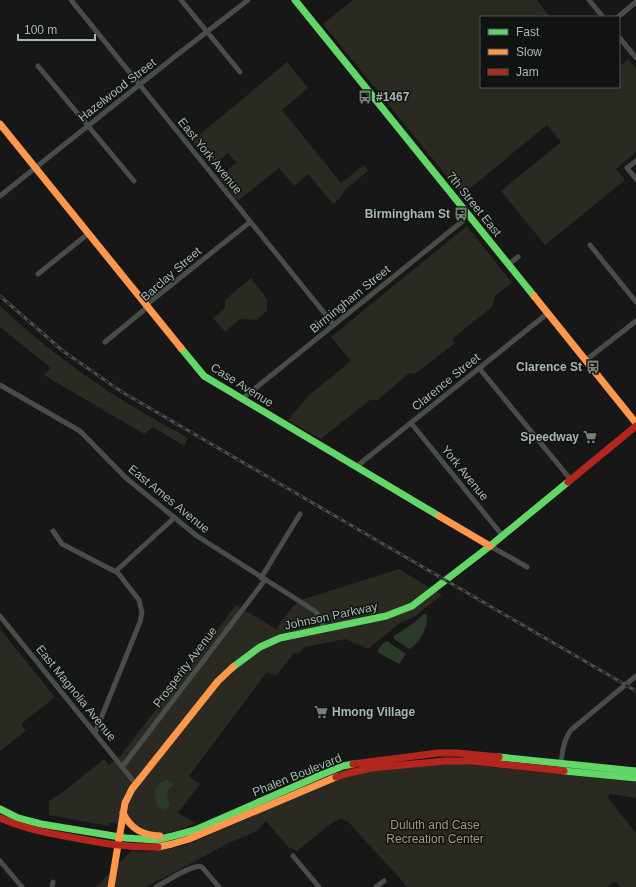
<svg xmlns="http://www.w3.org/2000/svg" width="636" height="887" viewBox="0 0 636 887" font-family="Helvetica,sans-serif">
  <rect width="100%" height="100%" fill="#171717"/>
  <!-- green -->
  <path fill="#2a2922" d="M353 0H537L550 17H481V87H619V67L628 59 636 69V152L616 169 625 180 545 245 501 191 561 142 547 125 462 195 323 24Z
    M287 62 308 88 282 110 341 183 364 165 368 171 346 189 339 199 333 204 308 174 294 186 279 168 238 201 219 177 236 163 228 153 212 167 192 141Z
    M467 226 512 283 495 296 492 307 452 339 455 343 415 374 409 373 378 400H370L321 439 288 420 309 395 351 361 331 337Z
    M251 278 267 299V311L256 320 240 319 225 332 213 318 225 308V300Z
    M0 306C34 338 72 367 111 393 136 409 162 423 188 438L184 446 153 427 144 434 44 375 51 368 0 327Z
    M399 569 442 595 414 617 400 623 368 649 345 639 305 647 299 653 293 654 276 676 267 672 189 776 200 784 178 813 196 823 169 833H158L109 822V826L49 815V801L64 791 104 759 109 765 122 754 236 605 276 629 292 607 304 599Z
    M0 629 55 697 21 724 26 731 0 751Z
    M445 764H462L636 782V798L610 794 608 798 636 833V887H621L617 883 614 882 607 887H407C389 864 367 845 348 821L346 822 341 818 329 825 297 851 289 848 266 821 257 831 231 842 146 887H96L131 851C150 853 167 849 186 845L343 777 366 772Z"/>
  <!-- water -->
  <path fill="#293a2b" d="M424 614 427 615C428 627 420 644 409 649L394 639V636L415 622Z
    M387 641 406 654 399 664 379 653 378 650 382 644Z
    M167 779 173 783V785L167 792 168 800 170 804C170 808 167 810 163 810L157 806C153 790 153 788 167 779Z"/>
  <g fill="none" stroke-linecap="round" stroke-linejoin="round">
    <!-- street -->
    <path stroke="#484d4a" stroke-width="5" d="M71 0 334 325
      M181 0 240 72
      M589 0 603 17
      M618 17 636 2
      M619 37 636 58
      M38 66 134 181
      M636 161 627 168 636 179
      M0 196 173 58 248 0
      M590 245 636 302
      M509 264 518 257
      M38 274 89 233
      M105 342 144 310 151 301 250 222
      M586 360 636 321
      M479 368 571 480
      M0 385 80 431 126 478 197 536 315 611 319 616 324 628
      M242 399 464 220 468 214
      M411 423 502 535
      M357 466 548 313
      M53 531 62 544 118 573 139 600 142 613 140 622 95 733
      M490 546 527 567
      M116 571 174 518
      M261 578 300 514
      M0 616 135 783
      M561 766C562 753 563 741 571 730L636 676
      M122 767 265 580
      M293 856 319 887
      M0 861 22 887
      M52 887 53 882
      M156 887C166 882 193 863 202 867L219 887
      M376 887 384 881"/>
    <!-- fast -->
    <path stroke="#63d668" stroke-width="7" d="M295 0 534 296
      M181 348 204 376 439 516
      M233 667 260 647 280 638 386 616 412 606 490 546 568 482
      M499 757 636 771
      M564 771 636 778
      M0 809 18 818 41 824 126 838 156 840 173 836 195 830 323 774 343 766 353 764"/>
    <!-- slow -->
    <path stroke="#ff974d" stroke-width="7" d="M0 124 181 348
      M534 296 636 423
      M439 516 490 546
      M123 813C131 829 142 835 160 836
      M158 847 172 844 189 839 336 777
      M111 887 125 803 132 789 218 681 233 667"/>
    <!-- jam -->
    <path stroke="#b3261e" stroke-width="7" d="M568 482 636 426
      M353 764 438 753H457L499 757
      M336 777 349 773 372 768 445 761H471L564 771
      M0 818C24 829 49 833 75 838 102 843 129 848 158 847"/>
    <!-- rail casing -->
    <g stroke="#4a4e4c" stroke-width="3">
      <path id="rail" d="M0 296 63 351 122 392 636 691"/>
    </g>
    <!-- rail -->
    <use href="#rail" stroke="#111312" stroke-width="1.5" stroke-dasharray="4.5" stroke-linecap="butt"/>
  </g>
  <!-- icons -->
  <defs>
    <g id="bus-bare" transform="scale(1.08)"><path d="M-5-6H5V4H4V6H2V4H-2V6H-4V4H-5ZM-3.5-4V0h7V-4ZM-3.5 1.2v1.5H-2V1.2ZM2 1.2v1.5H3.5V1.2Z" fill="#758078" stroke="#111312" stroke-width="2.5" paint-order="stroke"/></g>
    <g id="supermarket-bare" transform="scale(1.08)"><path d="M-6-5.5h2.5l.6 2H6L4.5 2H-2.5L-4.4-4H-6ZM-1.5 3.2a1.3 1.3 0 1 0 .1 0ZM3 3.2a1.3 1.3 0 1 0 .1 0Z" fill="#758078" stroke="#111312" stroke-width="2.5" paint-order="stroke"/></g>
  </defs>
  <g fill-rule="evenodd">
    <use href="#bus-bare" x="365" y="97"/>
    <use href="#bus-bare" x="461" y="214"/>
    <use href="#bus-bare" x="593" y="367"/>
    <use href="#supermarket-bare" x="590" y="437"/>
    <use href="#supermarket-bare" x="321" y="712"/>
  </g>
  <g text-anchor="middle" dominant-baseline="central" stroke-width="3" stroke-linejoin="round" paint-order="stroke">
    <!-- street labels -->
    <g font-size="12" fill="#a7b9ad" stroke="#111312">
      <text transform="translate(117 90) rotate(-38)">Hazelwood Street</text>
      <text transform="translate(210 156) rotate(51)">East York Avenue</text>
      <text transform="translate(474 204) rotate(51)">7th Street East</text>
      <text transform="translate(171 274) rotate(-41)">Barclay Street</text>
      <text transform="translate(350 299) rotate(-39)">Birmingham Street</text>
      <text transform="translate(446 382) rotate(-39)">Clarence Street</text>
      <text transform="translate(242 385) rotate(32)">Case Avenue</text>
      <text transform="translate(465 473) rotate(51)">York Avenue</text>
      <text transform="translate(169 499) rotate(39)">East Ames Avenue</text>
      <text transform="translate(331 616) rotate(-12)">Johnson Parkway</text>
      <text transform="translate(185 667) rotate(-53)">Prosperity Avenue</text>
      <text transform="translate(76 693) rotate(51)">East Magnolia Avenue</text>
      <text transform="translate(297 775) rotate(-22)">Phalen Boulevard</text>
    </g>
    <!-- poi labels -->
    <g font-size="12" font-weight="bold" fill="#a7b9ad" stroke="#111312" text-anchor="end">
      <text x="376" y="97" text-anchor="start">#1467</text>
      <text x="450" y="214">Birmingham St</text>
      <text x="582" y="367">Clarence St</text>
      <text x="579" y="437">Speedway</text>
      <text x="332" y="712" text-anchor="start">Hmong Village</text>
    </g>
    <!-- park labels -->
    <g font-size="12" fill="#a5997d" stroke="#111312">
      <text x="435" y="825">Duluth and Case<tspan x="435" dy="14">Recreation Center</tspan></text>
    </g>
  </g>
  <!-- legend -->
  <rect x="480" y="16" width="140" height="72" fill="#111312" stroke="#4d5550"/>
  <rect x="488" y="29" width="20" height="6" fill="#63d668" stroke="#4d5550"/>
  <text x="516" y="36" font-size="12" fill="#a7b9ad">Fast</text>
  <rect x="488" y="49" width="20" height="6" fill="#ff974d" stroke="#4d5550"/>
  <text x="516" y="56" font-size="12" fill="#a7b9ad">Slow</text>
  <rect x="488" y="69" width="20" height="6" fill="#b3261e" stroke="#4d5550"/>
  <text x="516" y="76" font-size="12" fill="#a7b9ad">Jam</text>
  <!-- scale -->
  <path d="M18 34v6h77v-6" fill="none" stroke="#a7b9ad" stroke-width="2"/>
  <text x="24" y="34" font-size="12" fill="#a7b9ad" stroke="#111312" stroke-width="3" paint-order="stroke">100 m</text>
</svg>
